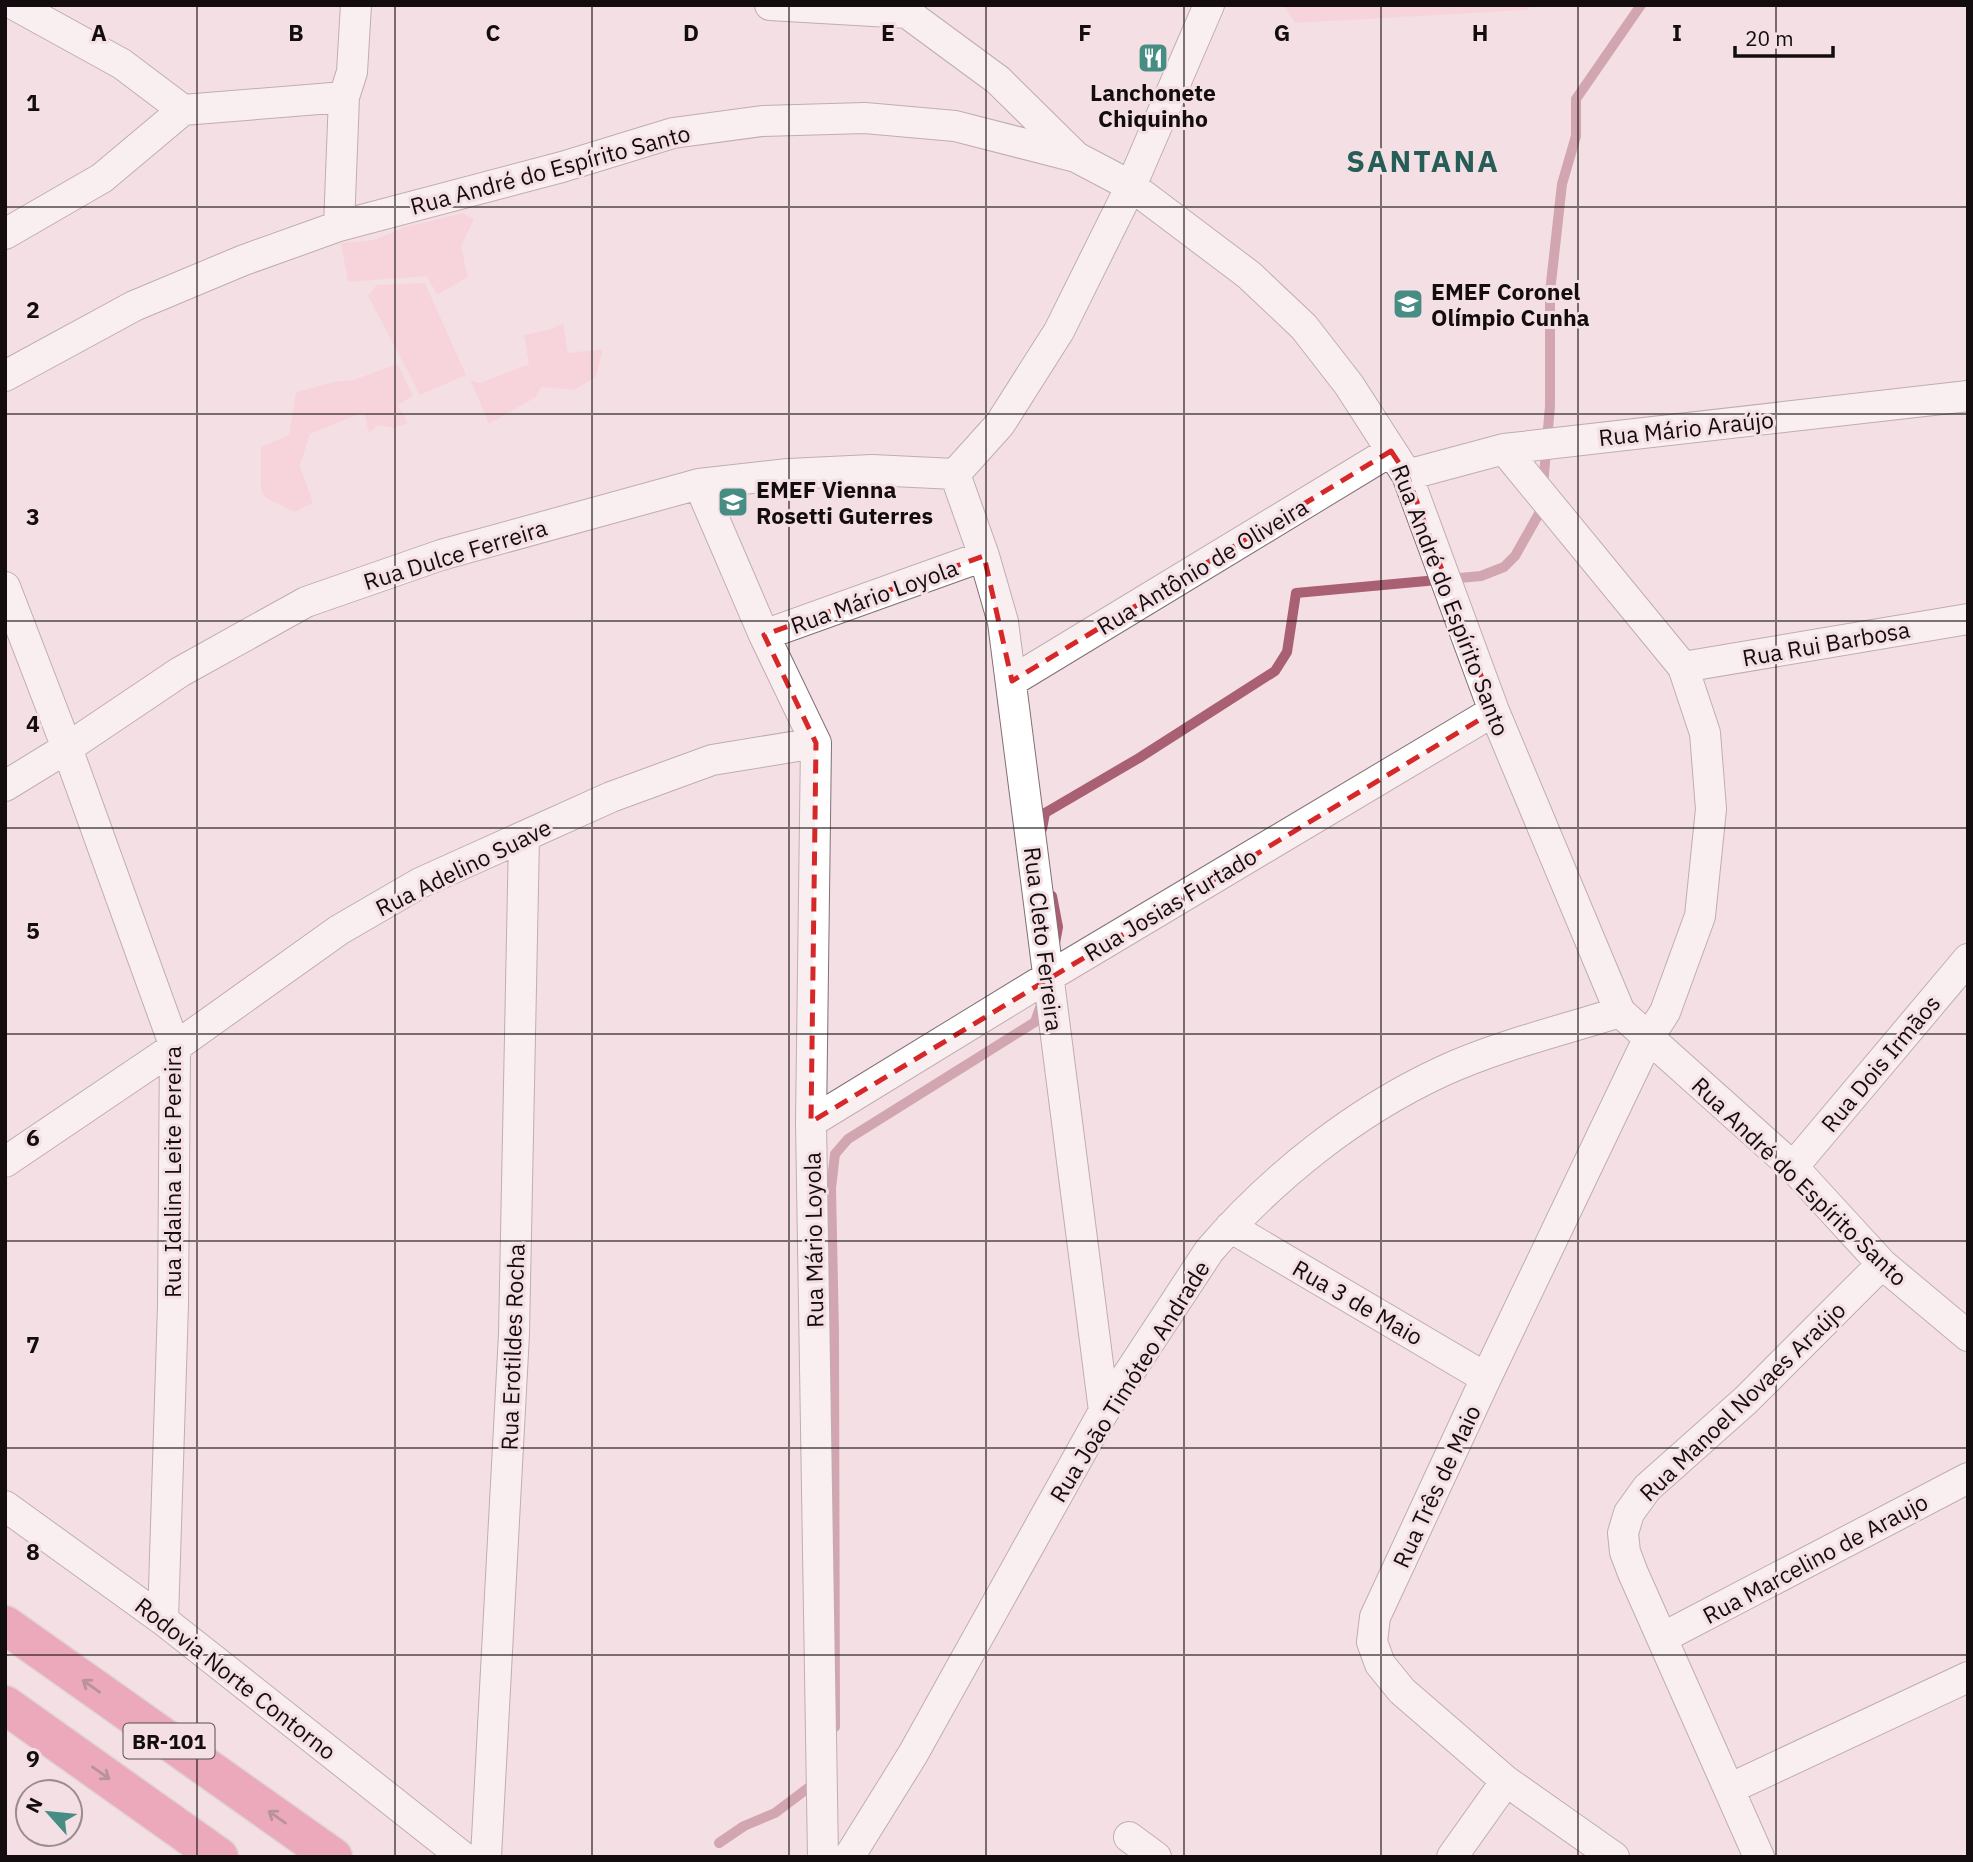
<svg xmlns="http://www.w3.org/2000/svg" width="1973" height="1862" viewBox="0 0 1973 1862" font-family="'IBM Plex Sans',sans-serif">
  <rect width="100%" height="100%" fill="#f4e0e4"/>
  <!-- green -->
  <path fill="#fbc6d1" d="M1284 5H1532L1528 10 1295 23Z
    M463 213 474 220 461 246 468 277 437 295 427 276 348 282 341 243 374 240 405 227Z
    M425 283 466 375 420 395 368 296 377 285Z
    M563 323 568 353 603 349 596 377 574 390 541 387 536 397 489 424 470 380 480 383 529 364 524 335 551 329Z
    M398 364 413 396 398 405 408 423 394 428 378 425 369 433 364 412 310 434 300 466 313 503 294 512 266 498 261 490V447L289 435 296 392 338 381H350Z"/>
  <g fill="none" stroke-linecap="round" stroke-linejoin="round">
    <!-- stream -->
    <path stroke="#a96073" stroke-width="10" d="M1543 486 1550 406V292L1562 184 1576 136V99L1641 5
      M1042 829 1045 813 1139 758 1275 671 1287 652 1296 593 1481 576 1504 567 1515 556 1541 510V505
      M1052 896 1058 927 1055 943
      M835 1727 834 1333 831 1188 835 1154 848 1139 1035 1022 1041 1005
      M719 1843 744 1826 775 1813 816 1782"/>
    <!-- minor casing -->
    <g stroke="#816f73" stroke-width="32">
      <path id="minor" d="M15 5 122 64 183 110 344 97
        M770 5 907 13 998 80 1076 157
        M339 226 344 97 352 72 356 5
        M5 234 102 178 183 110
        M5 376 134 306 244 260 339 226 562 167 673 133 762 121 865 118 955 126 1076 157 1131 186 1249 275 1304 327 1349 385 1407 475 1494 711 1620 1012 1793 1167 1882 1264 1968 1336
        M1504 449 1683 667 1705 733 1711 809 1700 916 1665 1012 1649 1037 1486 1378 1375 1617 1372 1642 1380 1664 1402 1691 1506 1781 1614 1857
        M955 474 984 556 1003 622 1104 1411
        M955 474 1000 424 1059 331 1131 186 1209 5
        M1407 475 1504 449 1968 396
        M699 484 764 635 816 743 811 1122 823 1857
        M5 587 67 748 175 1047 173 1305 163 1620
        M764 635 984 556
        M1683 667 1968 619
        M1012 681 1391 451
        M5 786 67 748 180 672 306 602 441 555 699 484 788 474 872 470 955 474
        M811 1122 1048 977 1494 711
        M5 1162 175 1047 339 930 420 883 611 797 712 760 816 743
        M1793 1167 1968 959
        M1230 1227 1486 1378
        M5 1506 163 1620 463 1857
        M1662 1638 1968 1478
        M1729 1789 1968 1677
        M1129 1837 1156 1857
        M486 1857 514 1334 524 837
        M849 1857 913 1754 1104 1411 1209 1251C1273 1177 1354 1112 1443 1071 1497 1046 1563 1030 1620 1012
        M1452 1857 1506 1781
        M1759 1857 1633 1573 1625 1552 1623 1533 1629 1513 1647 1488 1746 1400 1882 1264"/>
    </g>
    <!-- motorway casing -->
    <g stroke="#c7c5c5" stroke-width="41">
      <path id="motorway" d="M5 1625 333 1857
        M5 1705 219 1857"/>
    </g>
    <!-- minor -->
    <use href="#minor" stroke="#fff" stroke-width="30"/>
    <!-- motorway -->
    <use href="#motorway" stroke="#e3668a" stroke-width="38"/>
  </g>
  <!-- one-way arrows -->
  <defs><path id="oneway-shaft" d="M-6 0H5M1.5-3L5.5 0L1.5 3" fill="none" stroke-width="1.6" stroke-linecap="round" stroke-linejoin="round" transform="scale(1.75)"/></defs>
  <g stroke="#713546">
    <use href="#oneway-shaft" transform="translate(91 1686) rotate(-145)"/>
    <use href="#oneway-shaft" transform="translate(101 1773) rotate(35)"/>
    <use href="#oneway-shaft" transform="translate(277 1817) rotate(-145)"/>
  </g>
  <!-- marked area -->
  <path d="M0 0H1973V1862H0ZM1391 451 1407 475 1494 711 811 1122 816 743 764 635 984 556 1012 681Z" fill="#f4e0e4" fill-opacity=".55" fill-rule="evenodd"/>
  <path fill="none" stroke="#d62828" stroke-width="5" stroke-dasharray="14 9" stroke-linejoin="round" d="M1391 451 1407 475 1494 711 811 1122 816 743 764 635 984 556 1012 681Z"/>
  <!-- grid -->
  <path fill="none" stroke="#140d0f" stroke-width="2" stroke-opacity="0.55" d="M197 5V1857M395 5V1857M592 5V1857M789 5V1857M986 5V1857M1184 5V1857M1381 5V1857M1578 5V1857M1776 5V1857M5 207H1968M5 414H1968M5 621H1968M5 828H1968M5 1034H1968M5 1241H1968M5 1448H1968M5 1655H1968"/>
  <!-- icons -->
  <defs>
    <g id="restaurant-square" transform="scale(1.575)"><rect x="-9" y="-9" width="18" height="18" rx="4" fill="#488d84" stroke="#f4e0e4"/><path d="M-5-6h1v4h1v-4h1v4h1v-4h1v5L-1.5 .5V6h-2V.5L-5-1ZM5-6V6H3V1.5H1.5Q1.5-4 5-6Z" fill="#fff"/></g>
    <g id="school-square" transform="scale(1.575)"><rect x="-9" y="-9" width="18" height="18" rx="4" fill="#488d84" stroke="#f4e0e4"/><path d="M0-5L7-2L0 1L-7-2ZM-4 1L0 2.5L4 1V4Q0 6-4 4Z" fill="#fff"/></g>
  </defs>
  <g fill-rule="evenodd">
    <use href="#restaurant-square" x="1153" y="58"/>
    <use href="#school-square" x="1408" y="304"/>
    <use href="#school-square" x="733" y="502"/>
  </g>
  <g text-anchor="middle" dominant-baseline="central" stroke-width="6" stroke-linejoin="round" paint-order="stroke">
    <!-- shield labels -->
    <rect fill="#f4e0e4" stroke="#574c4f" stroke-width="2" x="123.5" y="1723.5" width="91" height="35" rx="5"/>
    <g font-size="21" font-weight="bold" fill="#140d0f">
      <text x="169" y="1741">BR-101</text>
    </g>
    <!-- poi labels -->
    <g font-size="23" font-weight="bold" fill="#140d0f" stroke="#f4e0e4" text-anchor="start">
      <text x="1153" y="92" text-anchor="middle">Lanchonete<tspan x="1153" dy="26">Chiquinho</tspan></text>
      <text x="1431" y="291">EMEF Coronel<tspan x="1431" dy="26">Olímpio Cunha</tspan></text>
      <text x="756" y="489">EMEF Vienna<tspan x="756" dy="26">Rosetti Guterres</tspan></text>
    </g>
    <!-- street labels -->
    <g font-size="23" fill="#140d0f" stroke="#f4e0e4">
      <text transform="translate(550 169) rotate(-15)">Rua André do Espírito Santo</text>
      <text transform="translate(1686 428) rotate(-6)">Rua Mário Araújo</text>
      <text transform="translate(455 554) rotate(-17)">Rua Dulce Ferreira</text>
      <text transform="translate(1202 566) rotate(-31)">Rua Antônio de Oliveira</text>
      <text transform="translate(874 596) rotate(-20)">Rua Mário Loyola</text>
      <text transform="translate(1451 600) rotate(69)">Rua André do Espírito Santo</text>
      <text transform="translate(1826 643) rotate(-10)">Rua Rui Barbosa</text>
      <text transform="translate(463 867) rotate(-26)">Rua Adelino Suave</text>
      <text transform="translate(1170 904) rotate(-31)">Rua Josias Furtado</text>
      <text transform="translate(1044 939) rotate(83)">Rua Cleto Ferreira</text>
      <text transform="translate(1880 1063) rotate(-50)">Rua Dois Irmãos</text>
      <text transform="translate(172 1172) rotate(-90)">Rua Idalina Leite Pereira</text>
      <text transform="translate(1800 1181) rotate(44)">Rua André do Espírito Santo</text>
      <text transform="translate(813 1240) rotate(-91)">Rua Mário Loyola</text>
      <text transform="translate(1358 1302) rotate(30)">Rua 3 de Maio</text>
      <text transform="translate(512 1347) rotate(-88)">Rua Erotildes Rocha</text>
      <text transform="translate(1129 1381) rotate(-58)">Rua João Timóteo Andrade</text>
      <text transform="translate(1742 1401) rotate(-44)">Rua Manoel Novaes Araújo</text>
      <text transform="translate(1436 1486) rotate(-65)">Rua Três de Maio</text>
      <text transform="translate(1815 1558) rotate(-28)">Rua Marcelino de Araujo</text>
      <text transform="translate(236 1678) rotate(38)">Rodovia Norte Contorno</text>
    </g>
    <!-- district labels -->
    <g font-size="30" font-weight="bold" letter-spacing="2" fill="#265e57" stroke="#f4e0e4">
      <text x="1423" y="160">SANTANA</text>
    </g>
  </g>
  <g font-size="23" text-anchor="middle" font-weight="bold" fill="#140d0f" stroke="#f4e0e4" stroke-width="6" stroke-linejoin="round" paint-order="stroke">
    <text x="99" y="41">A</text>
    <text x="296" y="41">B</text>
    <text x="493" y="41">C</text>
    <text x="691" y="41">D</text>
    <text x="888" y="41">E</text>
    <text x="1085" y="41">F</text>
    <text x="1282" y="41">G</text>
    <text x="1480" y="41">H</text>
    <text x="1677" y="41">I</text>
    <text x="33" y="111">1</text>
    <text x="33" y="318">2</text>
    <text x="33" y="525">3</text>
    <text x="33" y="732">4</text>
    <text x="33" y="939">5</text>
    <text x="33" y="1146">6</text>
    <text x="33" y="1353">7</text>
    <text x="33" y="1560">8</text>
    <text x="33" y="1767">9</text>
  </g>
  <!-- border -->
  <rect width="1973" height="1862" fill="none" stroke="#140d0f" stroke-width="14"/>
  <!-- north arrow -->
  <g transform="translate(49 1813) rotate(297)"><circle r="33" fill="#f4e0e4" stroke="#9a8c8f" stroke-width="2"/>
  <path d="M0-5L12 26L0 18L-12 26Z" fill="#488d84"/>
  <text y="-10" font-size="19" font-weight="bold" text-anchor="middle" fill="#140d0f">N</text>
  </g>
  <!-- scale -->
  <path d="M1735 46v10h98v-10" fill="none" stroke="#140d0f" stroke-width="3.5"/>
  <text x="1745" y="46" font-size="21" fill="#140d0f" stroke="#f4e0e4" stroke-width="5" paint-order="stroke">20 m</text>
</svg>
